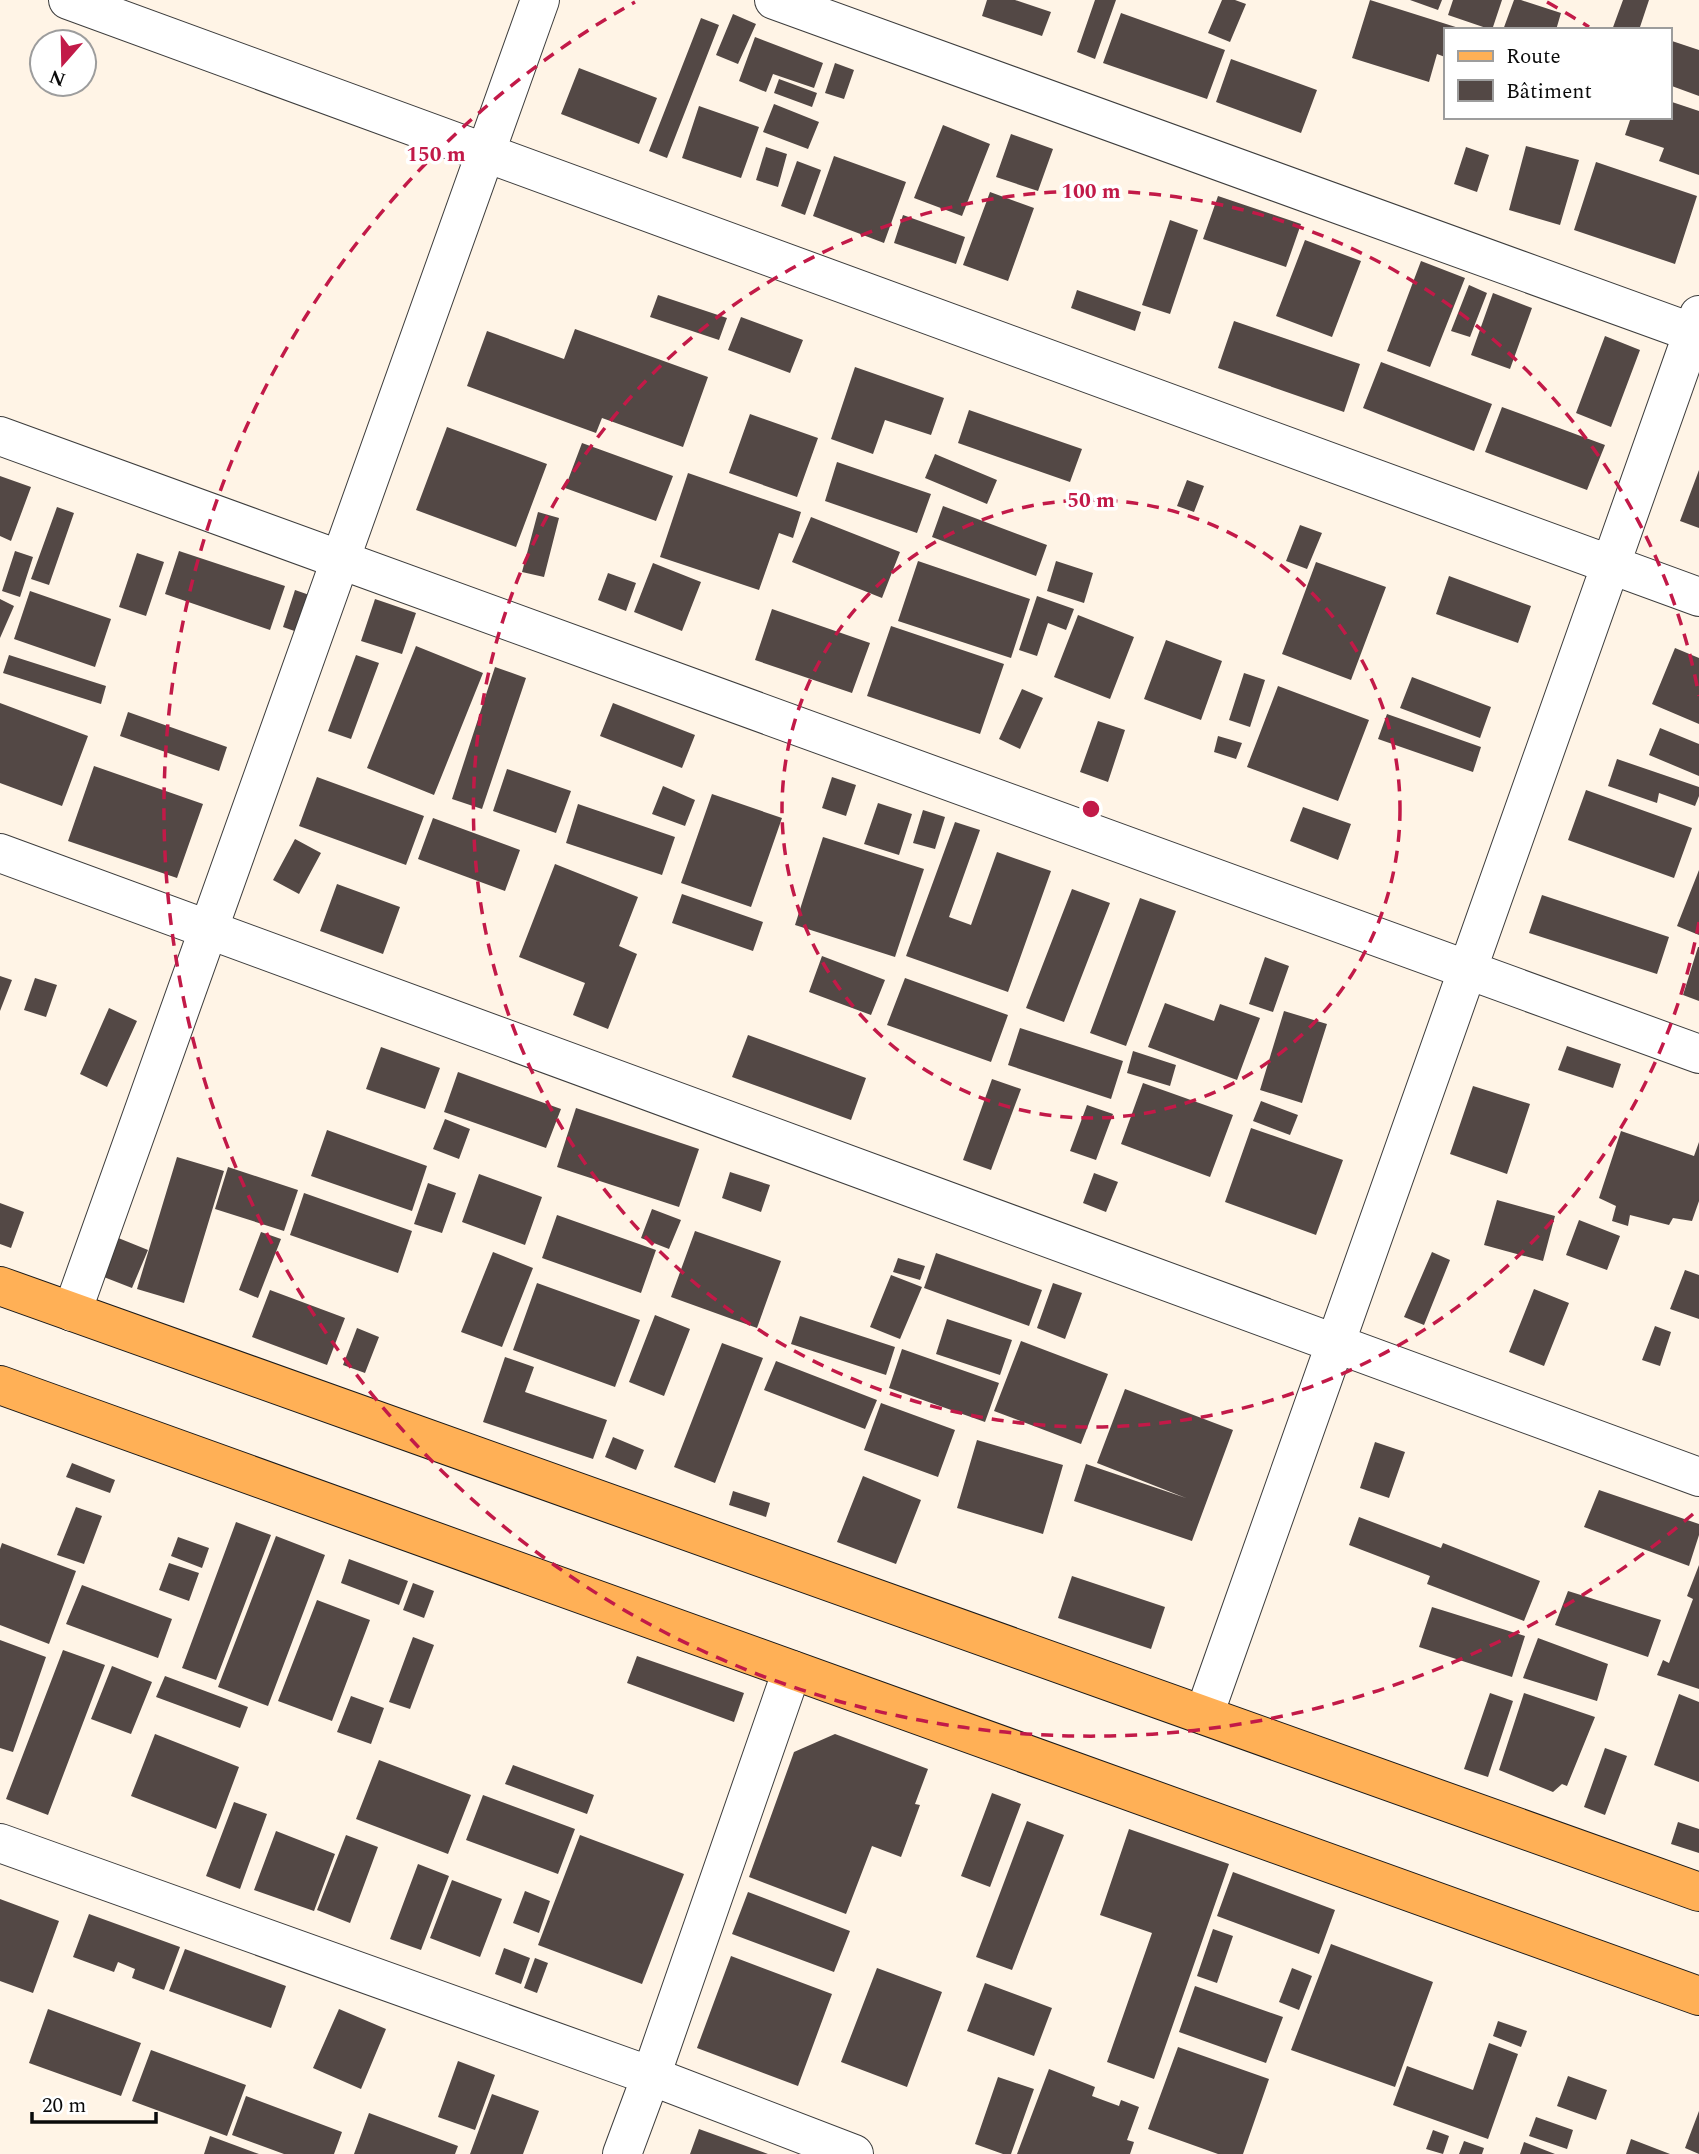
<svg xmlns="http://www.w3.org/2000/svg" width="1699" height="2154" viewBox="0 0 1699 2154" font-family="Spectral,serif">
  <rect width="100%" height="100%" fill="#fff4e6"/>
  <!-- building -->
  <path fill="#534845" d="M987 0H1015L1051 12 1042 36 982 16Z
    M1095 0H1116L1095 59 1077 52Z
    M1222 0H1235L1246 4 1230 42 1208 33Z
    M1370 0 1462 29 1445 30V57L1437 54 1429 82 1352 58Z
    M1410 0H1442L1438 10Z
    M1453 0H1502L1492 30 1448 15Z
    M1514 0H1521L1561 13 1556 30H1503Z
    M1623 0H1649L1639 30H1612Z
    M1121 13 1225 50 1207 99 1103 63Z
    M733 14 756 24 738 64 716 55Z
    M701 18 719 25 667 158 649 151Z
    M755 37 823 63 814 88 773 74 766 92 739 81Z
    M1669 40 1699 50V96L1669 85Z
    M1231 59 1317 90 1301 133 1216 102Z
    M835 63 854 70 844 99 825 93Z
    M579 68 657 98 639 144 561 114Z
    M779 79 817 93 812 107 774 93Z
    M1669 101 1699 111V175L1659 161 1664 148 1625 135 1631 117H1669Z
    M774 104 819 122 808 149 763 132Z
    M699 106 759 127 741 178 682 158Z
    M943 125 990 144 962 216 914 198Z
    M1011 134 1053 149 1038 191 996 177Z
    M1526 146 1579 160 1560 225 1509 210Z
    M766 147 787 154 778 187 756 180Z
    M1466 147 1489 155 1477 192 1454 184Z
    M834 156 906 182 884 243 813 216Z
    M797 161 821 170 805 215 781 206Z
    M1596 162 1697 196 1675 264 1574 230Z
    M990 192 1034 208 1008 281 963 265Z
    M1218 196 1301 224 1286 267 1203 239Z
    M903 215 965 237 956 264 894 243Z
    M1170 220 1198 230 1170 314 1142 305Z
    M1305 240 1361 261 1332 337 1276 316Z
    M1421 261 1465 278 1430 367 1387 351Z
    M1469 285 1487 293 1470 337 1451 331Z
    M1077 290 1141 312 1135 331 1071 308Z
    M1493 293 1532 308 1510 369 1471 355Z
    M658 295 727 318 719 340 650 317Z
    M741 317 803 340 790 373 728 350Z
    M1234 321 1360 364 1344 412 1218 368Z
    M575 329 708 377 683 447 602 418 596 433 467 386 487 331 564 359Z
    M1605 336 1640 350 1611 427 1576 413Z
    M1381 362 1492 404 1474 451 1363 408Z
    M855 367 944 398 931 435 885 420 873 454 831 439Z
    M1502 407 1605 445 1587 490 1485 452Z
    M969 410 1082 449 1070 482 958 443Z
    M750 414 818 438 797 497 729 473Z
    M447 427 547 464 516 547 416 510Z
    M582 443 673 476 656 521 565 488Z
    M935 454 997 480 987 504 925 478Z
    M837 462 931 494 917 533 825 501Z
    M1699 470V528L1680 521Z
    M688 473 801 512 793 538 779 533 759 590 660 557Z
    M0 476 31 487 11 541 0 536Z
    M1187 480 1204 486 1194 512 1177 506Z
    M943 506 1047 545 1036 576 932 537Z
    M57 507 74 513 49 585 31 579Z
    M538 512 559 518 544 577 522 572Z
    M811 517 900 552 882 598 792 562Z
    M1300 525 1322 533 1307 569 1286 561Z
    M15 551 33 557 20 597 2 591Z
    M179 551 285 586 270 630 165 594Z
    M137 553 164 562 146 616 119 607Z
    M918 561 1030 599 1011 658 898 621Z
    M1056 561 1093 573 1084 603 1047 591Z
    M1316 562 1386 587 1351 680 1282 654Z
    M653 563 701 582 682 631 634 612Z
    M608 573 636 583 626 611 598 600Z
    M1449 576 1531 606 1518 643 1436 614Z
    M295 590 318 598 306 635 283 627Z
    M30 591 111 619 95 667 14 639Z
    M1037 596 1074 609 1066 630 1048 623 1037 656 1019 650Z
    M0 599 14 606 0 638Z
    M375 599 416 613 402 654 361 641Z
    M772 609 870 643 852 693 755 660Z
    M1078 615 1134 637 1110 699 1054 677Z
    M891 626 1004 664 980 734 867 696Z
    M1166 640 1222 661 1201 720 1144 699Z
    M416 646 483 673 434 795 367 768Z
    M1675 648 1699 658V724L1652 704Z
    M9 655 106 686 101 704 3 673Z
    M356 655 379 663 351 739 328 731Z
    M495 667 526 678 482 809 452 799Z
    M1244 673 1265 680 1250 727 1229 720Z
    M1412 677 1491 707 1480 738 1400 708Z
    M1278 686 1369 720 1338 801 1247 767Z
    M1022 689 1043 698 1020 749 999 739Z
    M0 703 88 736 62 806 0 783Z
    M613 703 695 735 682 768 600 736Z
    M128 712 227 747 219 771 120 736Z
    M1387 714 1481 747 1473 772 1378 739Z
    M1098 721 1125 730 1108 782 1080 772Z
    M1660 728 1699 744V776L1649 755Z
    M1218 736 1242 743 1236 759 1214 752Z
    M1617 759 1699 787V796L1695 806 1659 793 1657 803 1608 786Z
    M94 766 203 804 177 878 68 841Z
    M507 769 571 791 556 833 493 811Z
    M317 777 424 816 406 865 299 826Z
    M832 777 856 785 846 816 822 808Z
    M663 786 695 800 685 826 652 814Z
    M1586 790 1692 828 1674 878 1568 840Z
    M712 794 782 818 751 907 681 883Z
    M878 803 912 814 899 855 864 844Z
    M578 804 675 837 662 875 566 843Z
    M1303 807 1351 824 1338 860 1290 841Z
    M923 810 945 817 935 849 913 843Z
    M433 818 520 850 505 891 418 859Z
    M955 822 980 830 949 917 971 925 997 852 1051 871 1008 992 906 956Z
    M823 837 924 869 895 957 795 925Z
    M295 839 321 853 299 894 273 880Z
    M555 864 638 897 619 946 637 954 608 1029 573 1015 585 983 519 957Z
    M1699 870V935L1677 926Z
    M337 884 400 907 383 954 320 931Z
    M1072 889 1110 903 1064 1022 1026 1008Z
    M682 894 763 922 753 951 672 923Z
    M1542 895 1669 937 1657 974 1529 933Z
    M1140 898 1176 911 1126 1046 1090 1033Z
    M1698 947H1699V1001L1683 995Z
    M822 956 885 980 871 1015 809 992Z
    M1265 957 1289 966 1273 1012 1249 1004Z
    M0 976 12 980 0 1011Z
    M35 978 57 985 46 1017 24 1010Z
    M905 978 1008 1015 991 1062 887 1025Z
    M1165 1003 1214 1021 1220 1004 1260 1018 1237 1080 1148 1047Z
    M109 1008 137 1021 107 1087 80 1074Z
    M1284 1011 1327 1024 1302 1103 1260 1090Z
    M1020 1028 1123 1061 1111 1099 1008 1065Z
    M748 1035 866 1078 851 1120 732 1077Z
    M1567 1046 1621 1064 1613 1088 1558 1070Z
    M381 1047 440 1068 425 1109 366 1089Z
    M1133 1051 1176 1065 1170 1086 1127 1073Z
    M458 1072 561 1109 546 1148 444 1112Z
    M992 1079 1021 1089 991 1170 963 1160Z
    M1143 1083 1233 1115 1210 1177 1121 1144Z
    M1473 1086 1530 1104 1507 1174 1450 1154Z
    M1261 1101 1298 1115 1290 1135 1253 1121Z
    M1087 1105 1113 1114 1096 1160 1070 1151Z
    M576 1108 699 1149 679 1207 557 1167Z
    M445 1119 470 1129 459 1159 433 1149Z
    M1251 1128 1343 1160 1316 1235 1225 1202Z
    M327 1130 427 1166 412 1211 311 1176Z
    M1621 1131 1694 1156 1699 1142V1201L1692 1221 1673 1218 1669 1225 1630 1215 1628 1226 1612 1221 1616 1206 1599 1198Z
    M177 1157 224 1171 184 1303 137 1289Z
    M228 1167 298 1190 284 1231 215 1209Z
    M730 1172 770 1185 761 1212 722 1198Z
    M1094 1173 1118 1182 1106 1212 1083 1203Z
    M479 1174 542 1197 525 1245 462 1222Z
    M428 1183 456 1193 442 1233 414 1224Z
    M304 1193 412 1231 398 1273 290 1235Z
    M1497 1200 1555 1216 1543 1261 1484 1245Z
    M0 1203 24 1212 11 1248 0 1244Z
    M652 1209 681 1220 669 1249 641 1238Z
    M557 1215 656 1250 641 1293 542 1258Z
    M1579 1220 1620 1236 1607 1270 1566 1255Z
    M695 1231 781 1261 757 1328 671 1297Z
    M261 1232 281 1239 258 1298 239 1290Z
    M106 1233 148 1250 132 1288 91 1272Z
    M493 1252 533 1268 502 1347 461 1332Z
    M1432 1252 1450 1260 1424 1325 1404 1317Z
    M936 1253 1042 1290 1029 1326 924 1288Z
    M898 1258 925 1266 920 1280 893 1272Z
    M1685 1270 1699 1275V1319L1670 1309Z
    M891 1275 922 1287 900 1339 870 1327Z
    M537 1283 640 1320 615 1387 513 1350Z
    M1053 1283 1082 1293 1065 1339 1037 1328Z
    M1534 1289 1569 1303 1544 1366 1509 1352Z
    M270 1290 345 1318 327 1365 252 1337Z
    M655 1315 690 1329 664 1396 629 1382Z
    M800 1316 895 1347 886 1375 791 1344Z
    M947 1319 1012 1340 1000 1375 936 1354Z
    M1655 1326 1671 1332 1660 1366 1642 1360Z
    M357 1328 379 1337 365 1373 343 1365Z
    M1021 1341 1108 1374 1081 1444 994 1411Z
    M722 1343 763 1358 715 1483 674 1467Z
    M902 1349 999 1383 985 1422 889 1388Z
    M505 1357 534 1367 525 1392 607 1420 593 1459 483 1422Z
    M776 1361 877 1400 865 1429 764 1390Z
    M1125 1389 1233 1430 1192 1541 1074 1501 1086 1464 1186 1498 1097 1463Z
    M881 1403 955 1430 938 1477 864 1450Z
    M613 1437 644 1450 636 1470 605 1457Z
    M977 1440 1063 1465 1043 1534 957 1508Z
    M1375 1442 1405 1452 1389 1498 1360 1488Z
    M72 1463 115 1480 110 1493 66 1477Z
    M863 1476 921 1500 896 1564 837 1542Z
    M1599 1490 1699 1524V1535L1689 1566 1584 1527Z
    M733 1491 770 1503 766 1517 729 1505Z
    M76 1507 102 1516 84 1564 57 1555Z
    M1359 1517 1441 1548 1443 1543 1540 1581 1524 1621 1427 1584 1430 1576 1349 1545Z
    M236 1522 271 1535 216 1680 182 1668Z
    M276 1536 325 1555 268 1706 218 1687Z
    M178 1537 209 1548 202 1568 171 1556Z
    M2 1543 76 1571 49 1644 0 1625V1549Z
    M349 1559 408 1581 399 1605 341 1583Z
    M169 1563 199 1573 189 1601 159 1590Z
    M1699 1565V1689L1657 1675 1663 1660 1669 1663 1693 1599 1687 1596Z
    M1072 1576 1165 1607 1151 1649 1058 1618Z
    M413 1583 434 1591 424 1618 403 1610Z
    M82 1585 172 1619 158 1658 66 1624Z
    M1568 1591 1661 1620 1648 1657 1555 1625Z
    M317 1600 370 1620 332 1721 278 1701Z
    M1432 1607 1525 1636 1512 1677 1419 1647Z
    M413 1637 434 1645 410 1709 389 1702Z
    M1538 1638 1608 1664 1597 1701 1523 1678Z
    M0 1640 46 1657 13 1752 0 1748Z
    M63 1650 105 1665 48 1815 6 1799Z
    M637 1656 744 1693 734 1722 627 1683Z
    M112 1666 152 1682 131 1734 91 1719Z
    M165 1676 248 1707 240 1728 156 1697Z
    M1490 1693 1513 1701 1488 1777 1464 1769Z
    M1524 1693 1595 1717 1567 1786 1562 1784 1553 1792 1499 1770Z
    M1679 1694 1699 1702V1782L1654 1765Z
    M351 1696 384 1708 371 1744 337 1732Z
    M155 1734 239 1767 216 1829 131 1796Z
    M835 1734 928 1769 915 1804 920 1805 901 1857 872 1846 846 1914 749 1877 794 1752Z
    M1605 1748 1627 1756 1605 1815 1584 1807Z
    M379 1760 471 1795 448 1854 356 1819Z
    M513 1765 594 1795 587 1814 505 1784Z
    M992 1793 1021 1804 990 1887 961 1876Z
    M483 1795 575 1829 558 1874 466 1840Z
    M234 1802 267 1814 240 1889 206 1876Z
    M1027 1821 1064 1835 1012 1970 976 1957Z
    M1678 1822 1699 1829V1853L1671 1844Z
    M1129 1829 1229 1864 1154 2079 1107 2062 1152 1933 1100 1915Z
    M276 1831 335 1854 314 1911 254 1890Z
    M346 1835 378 1847 350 1923 317 1910Z
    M580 1835 684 1874 642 1984 538 1945Z
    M418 1864 449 1876 421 1950 390 1939Z
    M1233 1872 1335 1910 1319 1954 1217 1916Z
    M452 1880 502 1899 480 1957 430 1938Z
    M525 1891 550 1901 539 1933 513 1923Z
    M748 1892 850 1931 834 1972 732 1934Z
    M0 1899 59 1921 33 1993 0 1981Z
    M89 1914 180 1947 164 1990 132 1978 135 1969 118 1962 114 1972 73 1957Z
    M1213 1929 1233 1936 1217 1983 1197 1976Z
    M1331 1944 1433 1982 1395 2087 1291 2050Z
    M504 1948 530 1958 521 1984 495 1974Z
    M185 1949 286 1986 271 2028 169 1991Z
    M731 1956 832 1994 798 2086 697 2048Z
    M535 1958 548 1963 537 1993 524 1988Z
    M877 1968 942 1992 907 2087 841 2062Z
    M1292 1968 1312 1976 1299 2010 1279 2002Z
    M985 1983 1052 2008 1034 2056 967 2031Z
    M1195 1986 1283 2017 1266 2063 1179 2032Z
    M48 2009 141 2043 121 2096 29 2063Z
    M339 2009 386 2029 361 2089 313 2068Z
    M1498 2021 1527 2031 1521 2047 1493 2036Z
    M1489 2043 1518 2054 1488 2139 1393 2105 1407 2066 1473 2090Z
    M1178 2047 1269 2079 1243 2154H1218L1148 2129Z
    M151 2050 246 2085 227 2136 132 2101Z
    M458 2061 495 2075 475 2130 438 2117Z
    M1049 2069 1095 2087 1092 2096 1119 2106 1121 2100 1139 2107 1127 2140 1134 2142 1130 2154H1017Z
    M1568 2076 1607 2090 1596 2120 1557 2106Z
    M998 2077 1034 2089 1011 2154H1003L975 2144Z
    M492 2094 539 2111 523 2154H470Z
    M246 2096 342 2132 334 2154H284L232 2135Z
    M1699 2111V2154L1685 2148Z
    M369 2113 458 2146 455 2154H354Z
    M1536 2117 1573 2130 1567 2149 1529 2136Z
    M699 2129 768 2154H690Z
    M1433 2130 1449 2136 1443 2154 1426 2149Z
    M210 2136 259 2154H204Z
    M1631 2139 1670 2154H1626Z
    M1464 2141 1484 2148 1482 2154H1459Z
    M1524 2142 1555 2154H1520Z"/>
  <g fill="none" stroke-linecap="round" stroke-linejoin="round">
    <!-- minor casing -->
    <g stroke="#3d3d3d" stroke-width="40">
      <path id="minor" d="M68 0 1699 597
        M774 0 1699 335
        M0 436 1699 1054
        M0 853 1699 1477
        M72 1312 540 0
        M1204 1715 1699 315
        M0 1843 651 2076 854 2154
        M622 2154 651 2076 792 1670"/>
    </g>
    <!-- major casing -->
    <g stroke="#1b1b1b" stroke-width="40">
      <path id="major" d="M0 1286 1699 1892
        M0 1385 1699 1996"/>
    </g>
    <!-- minor -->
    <use href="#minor" stroke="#fff" stroke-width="38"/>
    <!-- major -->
    <use href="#major" stroke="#ffb056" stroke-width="38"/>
  </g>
  <!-- distance rings -->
  <g fill="none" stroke="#c21a48" stroke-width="3.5" stroke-dasharray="12 9">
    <circle cx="1091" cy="809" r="309"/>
    <path d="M1699 922A618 618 0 1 1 1699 696"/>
    <path d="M1693 1514A927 927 0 1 1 635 2M1547 2A927 927 0 0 1 1589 27"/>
  </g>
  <circle cx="1091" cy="809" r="10" fill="#c21a48" stroke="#fff" stroke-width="3.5"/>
  <g font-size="21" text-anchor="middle" font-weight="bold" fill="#c21a48" stroke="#fff" stroke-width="7" stroke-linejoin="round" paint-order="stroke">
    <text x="436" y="161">150 m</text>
    <text x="1091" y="198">100 m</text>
    <text x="1091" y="507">50 m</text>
  </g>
  <!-- legend -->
  <rect x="1444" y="28" width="228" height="91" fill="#ffffff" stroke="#9d9d9d" stroke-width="2"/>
  <rect x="1458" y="51" width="35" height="10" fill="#ffb056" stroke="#9d9d9d" stroke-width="2"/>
  <text x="1506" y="63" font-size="21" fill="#0a0a0a">Route</text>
  <rect x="1458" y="80" width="35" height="21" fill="#534845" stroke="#9d9d9d" stroke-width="2"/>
  <text x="1506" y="98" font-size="21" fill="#0a0a0a">Bâtiment</text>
  <!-- north arrow -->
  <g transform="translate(63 63) rotate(200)"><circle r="33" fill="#ffffff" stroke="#9d9d9d" stroke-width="2"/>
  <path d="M0-5L12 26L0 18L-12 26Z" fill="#c21a48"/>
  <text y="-10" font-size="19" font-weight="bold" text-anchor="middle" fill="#0a0a0a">N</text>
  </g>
  <!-- scale -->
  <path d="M32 2112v10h124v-10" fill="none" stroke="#0a0a0a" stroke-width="3.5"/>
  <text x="42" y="2112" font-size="21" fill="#0a0a0a" stroke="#ffffff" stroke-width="5" paint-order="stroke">20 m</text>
</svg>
